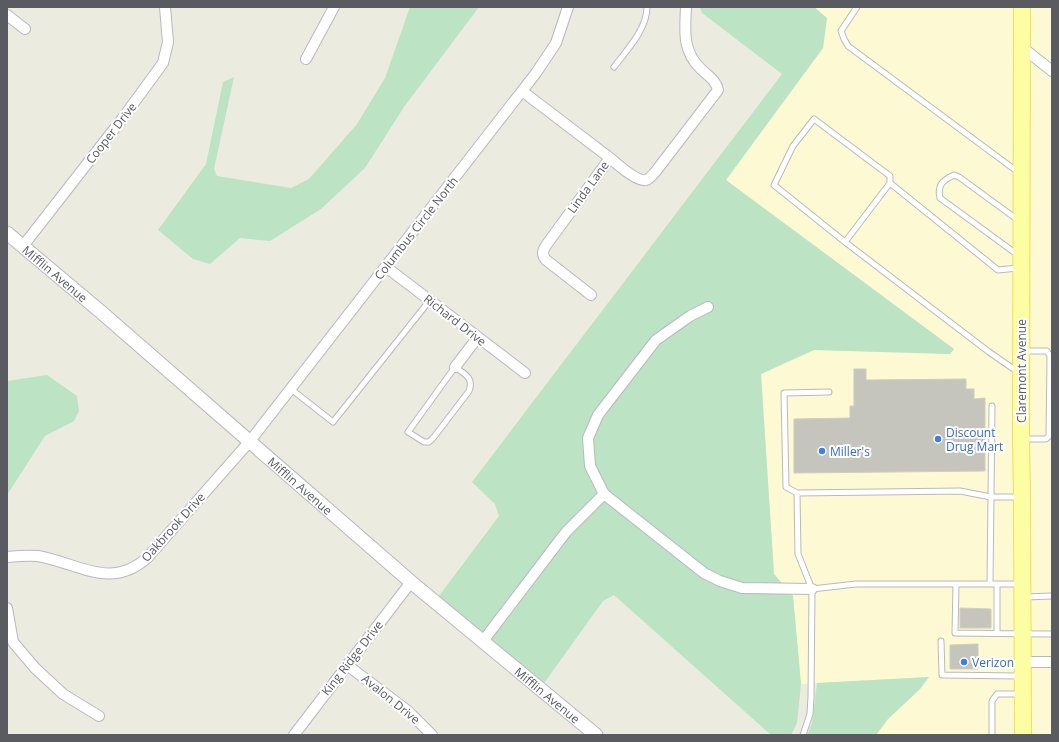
<svg xmlns="http://www.w3.org/2000/svg" width="1059" height="742" viewBox="0 0 1059 742" font-family="'Open Sans',sans-serif">
  <rect width="100%" height="100%" fill="#ecebe0"/>
  <!-- commercial -->
  <path fill="#fdfad3" d="M814 7H1052V735H876L888 719 920 689 929 677 801 684 793 596 774 574 761 374 814 350 950 354 954 349 726 180 823 48 827 18Z"/>
  <!-- green -->
  <path fill="#bce3c3" d="M410 7H479L404 107 365 168 321 209 270 241 240 238 210 264 193 259 158 230 206 164 223 82 234 77 214 169 217 176 291 188 309 179 357 124 385 78Z
    M700 7H814L827 18 823 48 726 180 954 349 950 354 814 350 761 374 774 574 793 596 801 684 797 723 791 735H771L614 595 603 601 542 686 436 600 499 516 495 504 472 482 782 74 702 13Z
    M47 375 77 396 79 411 74 421 45 436 7 495V381Z
    M929 677 920 689 888 719 876 735H807L812 723 817 683Z"/>
  <!-- building -->
  <path fill="#c6c5bd" stroke="#d0cdbe" d="M854 369H866V380L966 379V389H974V399L985 398V471L794 473V419L850 418V406H854Z
    M960 608 991 609V628H960Z
    M978 644V669H950V645Z"/>
  <g fill="none" stroke-linecap="round" stroke-linejoin="round">
    <!-- service casing -->
    <g stroke="#b8b9bf" stroke-width="7">
      <path id="service" d="M857 7 841 31 844 39 848 46 1018 172
        M614 67C627 50 647 29 647 7
        M845 242 774 185 793 146 814 119 890 176V183
        M1018 255 940 198C937 185 943 180 954 175L959 177 1018 220
        M455 367C465 374 474 378 469 391L434 437 429 442H424L408 432Z
        M1018 372 989 352 845 242 890 183 998 270 1019 268
        M291 389 333 422 430 300
        M1023 439H1046L1049 436 1050 356 1047 351H1024
        M797 493 786 487 784 393 829 392
        M956 584 955 633 1052 634
        M990 584 992 406
        M812 589 856 584H1021
        M1025 597 1052 596
        M997 633V584
        M941 641 942 675 1021 676
        M803 735 810 714 811 697 812 589 798 554 797 493 960 491 991 497H1019
        M992 735V701L997 694H1022"/>
    </g>
    <!-- minor casing -->
    <g stroke="#b8b9bf" stroke-width="12">
      <path id="minor" d="M7 15 25 29
        M1023 48 1052 71
        M306 59 334 7
        M522 91 610 158 547 244C543 250 541 254 546 260L591 295
        M610 158C617 164 637 182 646 180 650 179 653 174 656 171L718 90C716 80 708 76 701 69 682 51 685 31 686 7
        M23 246 122 119 163 63 168 42 165 7
        M386 267 525 373
        M455 367 478 337
        M604 494 704 573 720 581 742 588 812 589
        M7 557C17 556 28 555 38 556 78 563 111 591 148 557L250 441 536 73 556 43 568 7
        M7 608 13 642 35 668 63 694 99 716
        M483 641 566 532 604 494 590 466 588 438 598 415 656 340 690 316 708 307
        M1022 662H1052
        M347 665 408 711 432 735
        M294 735 411 582"/>
    </g>
    <!-- tertiary casing -->
    <g stroke="#b8b9bf" stroke-width="15">
      <g id="tertiary">
        <path id="s1" d="M7 233 101 312 411 582 596 735"/>
      </g>
    </g>
    <!-- primary casing -->
    <g stroke="#efde56" stroke-width="18">
      <path id="primary" d="M1022 7 1021 439 1022 497 1023 735"/>
    </g>
    <!-- service -->
    <use href="#service" stroke="#fff" stroke-width="5"/>
    <!-- minor -->
    <use href="#minor" stroke="#fff" stroke-width="10"/>
    <!-- tertiary -->
    <use href="#tertiary" stroke="#fff" stroke-width="13"/>
    <!-- primary -->
    <use href="#primary" stroke="#fdfea3" stroke-width="16"/>
  </g>
  <!-- markers -->
  <g fill="#3f7fe0" stroke="#fff" stroke-width="1.5">
    <circle cx="938" cy="439" r="4"/>
    <circle cx="822" cy="451" r="4"/>
    <circle cx="964" cy="662" r="4"/>
  </g>
  <g text-anchor="middle" dominant-baseline="central" stroke-width="4" stroke-linejoin="round" paint-order="stroke">
    <!-- street labels -->
    <g font-size="12" fill="#595b61" stroke="#fff">
      <text transform="translate(111 133) rotate(-52)">Cooper Drive</text>
      <text transform="translate(588 187) rotate(-54)">Linda Lane</text>
      <text transform="translate(416 228) rotate(-52)">Columbus Circle North</text>
      <text stroke="none"><textPath href="#s1" startOffset="63">Mifflin Avenue</textPath></text>
      <text transform="translate(455 320) rotate(38)">Richard Drive</text>
      <text transform="translate(1021 371) rotate(-90)">Claremont Avenue</text>
      <text stroke="none"><textPath href="#s1" startOffset="387">Mifflin Avenue</textPath></text>
      <text transform="translate(173 527) rotate(-48)">Oakbrook Drive</text>
      <text transform="translate(352 658) rotate(-52)">King Ridge Drive</text>
      <text stroke="none"><textPath href="#s1" startOffset="711">Mifflin Avenue</textPath></text>
      <text transform="translate(391 699) rotate(39)">Avalon Drive</text>
    </g>
    <!-- shop labels -->
    <g font-size="12" fill="#366cbe" stroke="#fff" text-anchor="start">
      <text x="946" y="432">Discount<tspan x="946" dy="14">Drug Mart</tspan></text>
      <text x="830" y="451">Miller's</text>
      <text x="972" y="662">Verizon</text>
    </g>
  </g>
  <!-- border -->
  <rect width="1059" height="742" fill="none" stroke="#595b61" stroke-width="16"/>
</svg>
